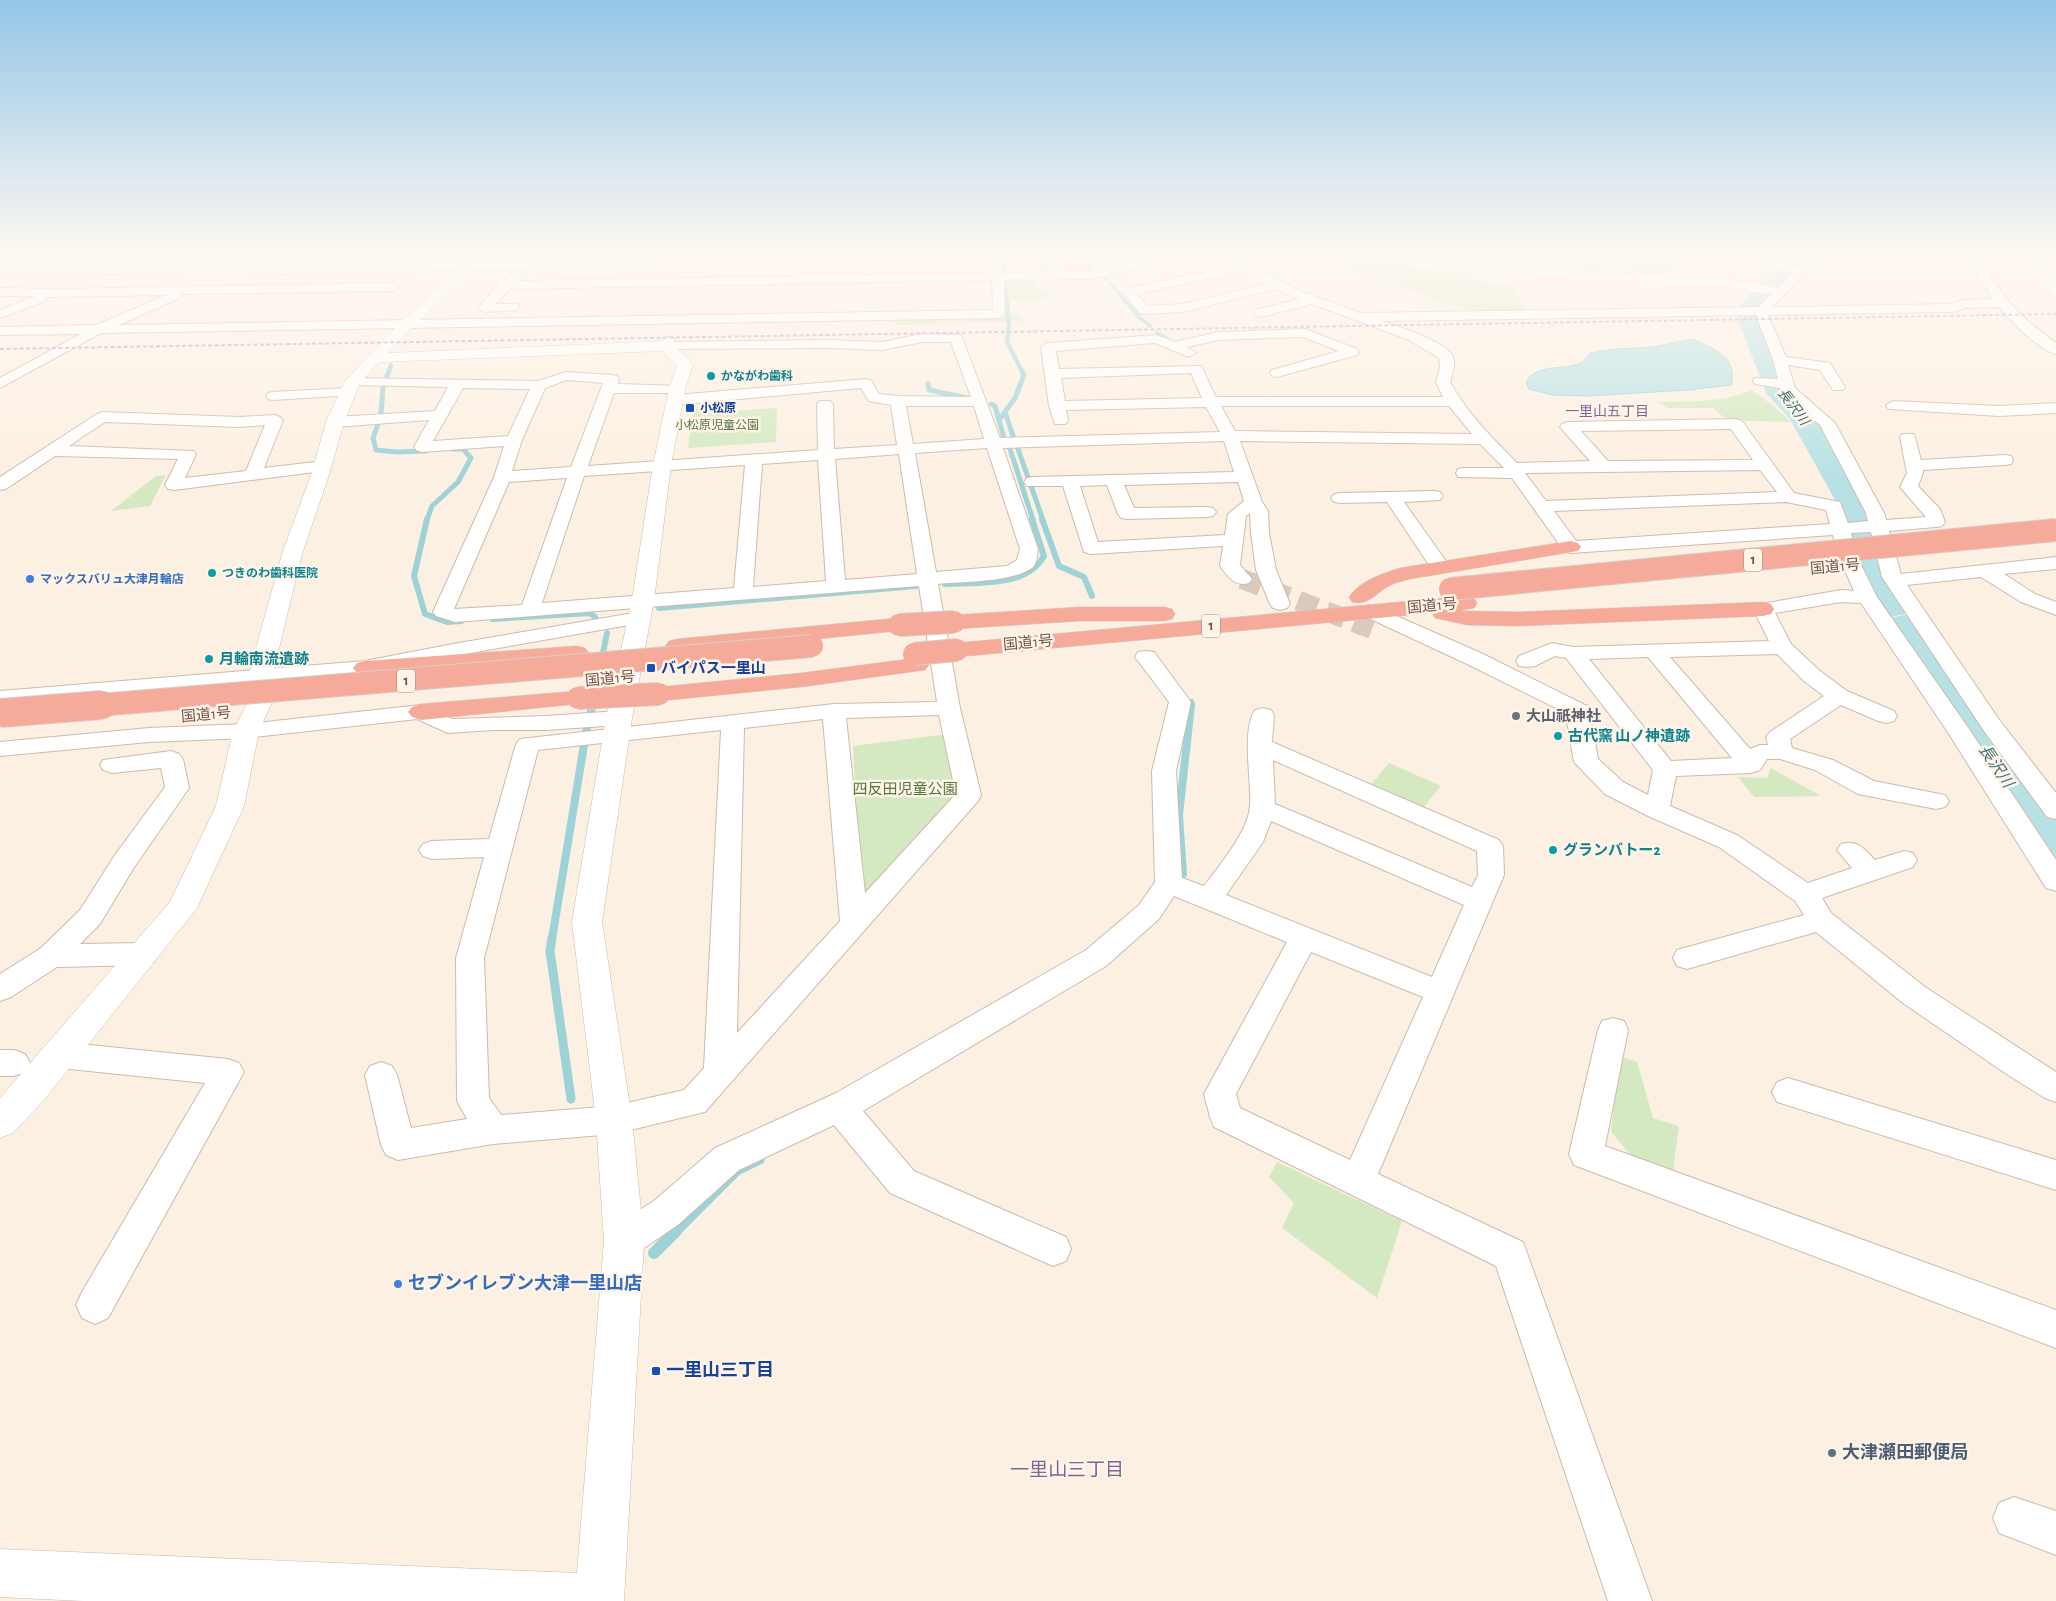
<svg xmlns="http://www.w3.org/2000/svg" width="2056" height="1601" viewBox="0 0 2056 1601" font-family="'Alegreya Sans','Noto Sans JP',sans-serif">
  <rect width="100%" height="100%" fill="#fcf0e2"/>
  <!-- green -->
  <path fill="#d4e9c1" d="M1313 255H1376L1393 262 1415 268 1461 273 1476 281 1509 284 1529 313 1488 314 1447 304Z
    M1035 279 1037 289 1057 291 1050 294 1045 300H1010L1008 280Z
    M1017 314 1026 321 899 325 878 316Z
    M1752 390 1776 408 1791 422 1727 420 1713 408H1667L1659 402C1691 401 1723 403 1752 390Z
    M733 404 731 411 777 408 776 442 688 448 693 407Z
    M166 475 150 506 111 511 156 476Z
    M955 733 969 795 861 900 853 746Z
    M1389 763 1441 786 1424 807 1371 784Z
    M1771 768 1821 796 1754 797 1738 777 1767 778Z
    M1619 1056 1637 1062 1653 1118 1679 1126 1673 1171 1631 1155 1611 1132Z
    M1277 1162 1402 1221 1377 1298 1282 1228 1294 1203 1269 1177Z"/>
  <!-- water -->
  <path fill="#b7e2e5" stroke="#9dd2d7" d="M1462 255H1661L1675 258 1679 261 1676 262 1681 265 1667 267 1480 261Z
    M1692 339C1714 349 1738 356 1731 385L1688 390 1587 396 1553 395 1529 389 1526 382C1538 362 1564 372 1582 362 1585 360 1588 356 1590 353L1616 349 1653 347Z"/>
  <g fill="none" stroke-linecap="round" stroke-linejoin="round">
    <!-- stream-far5 -->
    <path stroke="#9dd2d7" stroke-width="4" d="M1081 255 1093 271 1108 279
      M1004 274 1003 257 1012 255
      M1005 281 1009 325 1007 342 1023 373
      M1111 284 1140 318 1150 326
      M1157 333 1166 338
      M388 373 391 365"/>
    <!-- stream-far4 -->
    <path stroke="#9dd2d7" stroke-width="5" d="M387 376 389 371
      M928 383 929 390 967 398
      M991 404 995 406 1004 438
      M1005 412 1014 439
      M381 414 383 386
      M999 420 1015 398 1024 375 1022 371
      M378 424 373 438 376 450 397 452 427 451
      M1017 446 1043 520
      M1010 449 1033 520
      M427 520 432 506 458 482 471 458 463 449H453"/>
    <!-- stream-far3 -->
    <path stroke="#9dd2d7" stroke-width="6" d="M427 519 414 576 425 614 447 622 461 621
      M1042 519 1059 566 1084 577 1092 596
      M945 584C977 582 1026 588 1044 556L1032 519
      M659 608 916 586
      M493 619 590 613 595 617
      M592 706 607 633
      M1191 706V702"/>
    <!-- stream-far2 -->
    <path stroke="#9dd2d7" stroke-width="8" d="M591 711 592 705
      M1183 874 1179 815 1191 705
      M552 939 587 727"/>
    <!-- stream-far1 -->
    <path stroke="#9dd2d7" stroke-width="9" d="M552 938 550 951 571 1099
      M675 1233 737 1171 760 1160"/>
    <!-- stream -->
    <path stroke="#9dd2d7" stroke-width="12" d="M654 1253 676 1231"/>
    <!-- river -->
    <path fill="#b7e2e5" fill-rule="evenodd" d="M1800 255 2006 256 2003 260C1967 269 1912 263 1874 261 1852 260 1826 257 1806 266 1788 274 1773 296 1760 311L1791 390 1816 415 1881 525 1889 571 1895 585 1909 606 1904 614 1891 617 1878 614 1859 585 1855 571 1849 525 1790 419 1766 393 1739 322 1737 310 1740 305C1758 287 1775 263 1800 255Z
      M1904 615 1917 618 2056 819V871L2039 867 1885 626 1891 618Z"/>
    <!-- street-tunnel -->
    <path stroke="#dac9bc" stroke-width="20" stroke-dasharray="20 10" stroke-linecap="butt" d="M1242 579 1372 629"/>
    <!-- street casing -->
    <g stroke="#cfb9ac" stroke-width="2">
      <path id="street" d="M886 255H1024L1023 257 994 259 1001 273 1050 272 1035 255H1046L1064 272 1090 271 1172 255H1193L1187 258 1090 279 1004 280 1005 314 999 318 101 333 0 388V378L81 334 0 335V327L96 325 166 295 47 297 46 301 0 318V310L35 296H0V288L57 289 394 283 400 287 394 291 182 294 180 298 119 325 993 310 992 280 510 289 495 304H517L519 307 517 310 484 312 478 308C485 299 508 273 518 270L524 274 518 281 990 273 983 260 229 275 0 273V265L229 267Z
        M1220 255H1232L1300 291 1361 313 1758 307 1793 273 1771 268 1754 255H1766L1779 263 1800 267 1824 258 1853 256 1992 259 2011 255 2041 256 2043 258 2041 260H2016L1986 265C2000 299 2027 322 2056 343V354C2038 350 2011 321 1999 307L1965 308 1952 312 1768 315 1786 357 1830 363 1845 387 1843 390H1833L1820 370 1788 365 1795 388 1835 423 1884 513 1886 520 1926 517 1900 487 1907 473 1900 437 1902 434H1914L1921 460 2005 455 2011 456 2013 460 2011 464 2005 465 1923 470V473L1918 486 1940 509 1945 522 1942 526 1936 527 1889 531 1901 574 2056 557V569L2004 574 2035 594 2056 602V615L2021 602 1981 577 1907 585 2000 721 2056 793V819L2047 817 1984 731 1882 577 1871 532 1851 533 1857 557 1877 597 1969 729 2056 860V891L2046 888 1949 734 1861 603 1841 602 1775 613 1791 644 1820 671 1847 691 1894 711 1897 716 1894 721 1886 723 1878 721 1841 705 1790 739 1792 748 1833 760 1874 781 1945 795 1949 801 1945 807 1936 809 1858 794 1815 770 1780 759H1767L1760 770 1751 773 1676 776 1670 806 1737 835 1808 883 1852 868 1837 850 1841 844C1858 839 1864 849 1875 860L1904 851 1913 853 1917 860 1913 867 1822 898 1831 913 1925 987 2056 1072V1102L2045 1098 2008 1075 1903 1003 1816 932 1687 969 1677 966 1673 958 1677 950 1804 915 1795 901 1719 847 1648 816 1605 794 1574 762 1567 722 1572 716 1467 664 1362 615 1359 611 1362 607 1369 605 1376 607 1483 654 1593 709 1596 714 1591 722 1598 759 1623 782 1648 795 1653 770 1566 658 1555 656 1535 666 1527 667 1519 666 1516 661 1519 656 1552 643 1573 647 1769 641 1753 609 1756 605 1841 590 1854 591 1839 557 1833 535 1571 553 1564 551 1512 478 1458 477 1456 473 1458 469 1464 468H1504L1480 444 1240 441 1262 502 1268 511 1269 533 1276 570 1290 604 1287 608 1280 610 1273 608 1270 604 1256 570 1251 533 1250 513 1246 516 1240 565 1252 579 1249 583C1235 587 1228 577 1220 566L1223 546 1091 554 1084 552 1063 486H1027L1024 482 1027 478 1033 477 1234 472 1224 441 1003 448 1038 549C1037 555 1037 563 1033 567 1016 582 961 582 938 584L960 708 981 795 978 801 705 1112 614 1134 493 1144 398 1160 386 1155 381 1145 365 1075 370 1066 381 1062 392 1066 397 1075 411 1128 467 1119 457 1101 456 958 484 857 432 859 423 856 419 850 423 844 432 841 489 839 516 744 520 739 834 704 937 702 919 586 455 622 436 616 433 612 494 477 504 446 422 452 416 450 414 447 429 420 335 427 329 425 327 422 329 419 335 417 435 411 448 387 353 385 348 384 346 381 348 378 538 381 566 372 612 375 617 376 619 379 618 384 682 386 684 389 682 392 677 393H614L588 466 818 450 817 404 820 401H830L833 404 834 449 897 445 891 405 869 401 861 388 675 405 670 403 667 400 670 397 675 395 866 379 871 380 879 394 898 396 971 397 951 342H922L882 350 829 348 661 349 659 346 664 338 669 337 674 338 675 342 829 340 882 342 922 334 961 335 1000 438 1220 432 1206 407 1066 410 1068 421 1065 424H1055L1049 406 1041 347 1048 343 1157 335 1175 342 1218 332 1305 329 1357 349 1359 352 1357 355 1277 377 1272 376 1270 373 1272 370 1339 351 1303 337 1218 340 1187 347 1196 353 1189 357 1155 343 1056 351 1059 369 1201 366 1216 397H1443L1436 382 1440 368 1439 358 1407 339 1312 304 1260 317 1255 316 1254 313 1255 310 1299 299 1276 289 1183 312 1144 314 1139 313 1123 292 1129 288 1235 266 1221 257ZM1853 262 1974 265 1979 276 1993 299 1963 300 1951 304 1772 307 1811 269 1826 264ZM1244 271 1266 284 1183 304 1147 306 1137 294ZM1756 315 1773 360 1778 379 1755 378 1753 381 1755 384 1780 388 1783 393 1820 425 1866 513 1868 521 1848 523 1840 502 1794 493 1742 421 1736 419 1568 422 1562 424 1560 427 1590 461 1517 463C1492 438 1467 413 1450 382 1452 374 1457 363 1452 355 1442 340 1399 327 1382 321ZM1191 373 1202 398 1065 401 1061 378ZM567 380 603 383 571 467 512 471 522 440 545 388ZM463 388 530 389 508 436 433 441ZM906 406H974L984 439 913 444ZM1221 406H1449L1472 434 1235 431ZM1731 429 1753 460 1608 461 1581 431ZM987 448 1020 549 1017 560 1007 566 936 572 915 453ZM899 454 917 574 845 580 835 459ZM818 460 826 581 753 587 762 464ZM745 465 734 588 542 603 584 476ZM1760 470 1777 492 1546 501 1525 473ZM567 478 522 605 454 609 509 482ZM1238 482 1244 501 1228 514 1225 535 1098 542 1080 486 1107 485 1118 514 1121 518 1127 519 1207 517 1213 516 1216 512 1213 508 1207 507 1134 508 1124 485ZM1786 502 1826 510 1830 524 1576 541 1554 511ZM1777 654 1804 681 1824 696 1770 732 1766 737 1768 745H1760L1750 749 1670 657ZM1648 657 1732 758 1671 761 1589 659ZM939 715 956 794 865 893 846 718ZM823 719 840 921 737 1033 744 728ZM721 730 704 1068 684 1090 614 1106 501 1115 489 1098 484 958 538 750Z
        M348 388 353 389 355 392 353 395 273 400 268 399 266 396 268 393 273 392Z
        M1894 401 1999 406 2056 403V413L1999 416 1889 409 1886 406 1889 403Z
        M102 412 240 417 275 415 280 417 283 420 264 468 323 461 329 462 331 466 329 470 323 471 174 490 168 489 165 485 178 459 55 456 6 489 0 490V477L97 414ZM105 422 240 427 265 425 246 471 185 478 196 454 194 451 69 446Z
        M1434 491 1440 492 1443 496 1440 500 1404 502 1450 567 1447 571 1440 573 1433 571 1387 502 1340 503 1334 502 1331 498 1334 494 1340 493Z
        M639 612 646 614 649 618 646 622 453 656 365 675 0 705V691L365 661 453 644Z
        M1146 651 1154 652 1191 702 1176 771 1182 878 1204 886C1219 866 1248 832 1250 806 1252 782 1241 730 1255 710L1263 708 1271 710 1274 715 1272 742 1499 840 1503 846 1504 875 1378 1174 1523 1242 1652 1601H1608L1496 1266 1214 1127 1210 1117 1204 1094 1287 942 1174 896 1159 919 1106 966 863 1111 914 1171 1066 1237 1071 1249 1066 1261 1053 1266 890 1193 834 1125 739 1170 679 1224 637 1253 624 1258 611 1253 606 1241 611 1229 655 1200 715 1148 836 1093 1086 950 1139 905 1155 882 1152 771 1169 702 1135 657 1138 652ZM1273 760 1477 851 1478 875 1472 887 1275 804ZM1271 821 1464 905 1432 977 1226 895 1263 842ZM1311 952 1423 997 1350 1160 1240 1108 1236 1094Z
        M421 705 452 719 546 716 619 711 627 713 630 718 627 723 619 725 546 730H494L448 733 417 719 246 738 149 742 0 756V742L149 728 246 724Z
        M171 751 179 754 183 759 189 788 133 869 100 924 80 944 144 943 154 946 158 954 154 962 144 965 57 967 11 997 0 1001V974L41 948 80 910 115 855 165 787 161 768 112 773 103 770 100 765 103 760Z
        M1613 1018 1624 1021 1628 1030 1605 1146 2056 1310V1348L1574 1165 1569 1154 1598 1030 1602 1021Z
        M60 1042 228 1059 239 1063 244 1072 108 1318 95 1324 82 1318 76 1305 82 1292 205 1083 60 1068 49 1064 44 1055 49 1046Z
        M0 1050H14L25 1054 30 1063 25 1072 14 1076H0Z
        M1788 1078 2056 1160V1190L1777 1102 1772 1092 1777 1082Z
        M2014 1497 2056 1511V1555L1999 1533 1993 1518 1999 1503Z"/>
    </g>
    <!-- secondary casing -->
    <g stroke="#d2b8a9" stroke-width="1">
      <path id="secondary" d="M480 255H494L475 269 411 328 388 353 666 341 671 343 693 364 685 389 671 465 654 600 632 718 602 922 632 1120 644 1241 624 1601H83L0 1597V1549L577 1573 604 1241 596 1120 572 922 606 718 632 600 653 465 669 389 677 365 662 351 379 362 360 383 344 422 329 475 302 554 272 677 274 698 259 731 244 806 197 908 44 1100 13 1133 0 1138V1098L170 902 216 806 233 731 250 698 248 677 282 554 311 475 326 422 345 381 401 322 465 263Z
        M1383 255H1399L1414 260 1443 264 1729 279 1779 288 1786 292 1779 296 1729 287 1443 272 1412 268 1385 258Z
        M2029 255H2041L2056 277V297L2049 293 2045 281Z"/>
    </g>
    <!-- highway casing -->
    <g stroke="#d8cfcc" stroke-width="1">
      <path id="highway" d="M1571 541 1578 543 1581 547 1578 551 1410 579C1404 581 1396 582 1391 585 1376 592 1370 606 1352 602L1349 597C1361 580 1382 574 1400 568Z
        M1466 596 1474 598 1477 603 1474 608 1461 610 1467 611 1519 612 1763 602 1771 604 1774 609 1771 614 1763 616 1519 626 1467 625 1435 618 1432 613 957 657 949 655 945 650 949 645 957 643Z
        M1080 607H1164L1172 609 1175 614 1172 619 1164 621H1080L954 629 946 627 943 622 946 617 954 615Z
        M899 618 907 620 910 625 907 630 677 653 669 651 665 646 669 641 677 639Z
        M577 646 585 648 589 653 585 658 365 675 357 673 353 668 357 663 365 661Z
        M917 658 925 660 929 665 925 670 801 687 659 701 650 699 647 694 650 689 659 687 801 673Z
        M578 691 587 693 590 698 587 703 421 720 412 717 408 712 412 707 421 704Z"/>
    </g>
    <!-- street -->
    <use href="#street" fill="#fff" fill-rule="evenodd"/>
    <!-- secondary -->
    <use href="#secondary" fill="#fff" fill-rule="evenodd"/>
    <!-- highway -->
    <use href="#highway" fill="#f6aa99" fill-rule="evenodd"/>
    <!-- rail -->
    <path stroke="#b2a1c5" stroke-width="2" stroke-dasharray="4 2.5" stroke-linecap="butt" d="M0 349 2056 314"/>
    <!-- highway-bridge-far1 casing -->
    <g stroke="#d8cfcc" stroke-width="24" stroke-linecap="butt">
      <path id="highway-bridge-far1" d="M1450 589 2056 530
        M899 625 954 622
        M914 654 957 650
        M578 698 659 694
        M87 706 812 646"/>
    </g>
    <!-- highway-bridge casing -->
    <g stroke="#d8cfcc" stroke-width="30" stroke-linecap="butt">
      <path id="highway-bridge" d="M0 713 102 705"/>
    </g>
    <!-- highway-bridge-far1 -->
    <use href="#highway-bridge-far1" stroke="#f6aa99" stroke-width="22"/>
    <!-- highway-bridge -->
    <use href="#highway-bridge" stroke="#f6aa99" stroke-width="28"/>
  </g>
  <!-- sky -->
  <linearGradient id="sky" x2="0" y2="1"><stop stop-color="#94c6e7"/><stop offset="0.53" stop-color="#fef8f2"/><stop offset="1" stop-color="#fef8f2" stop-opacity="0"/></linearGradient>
  <rect width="2056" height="479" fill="url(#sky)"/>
  <!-- markers -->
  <g fill="#0f9aa8" stroke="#fff4e8" stroke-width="2">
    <circle cx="711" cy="376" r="5"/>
    <circle cx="212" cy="573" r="5"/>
    <circle cx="209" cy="659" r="5"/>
    <circle cx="1558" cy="736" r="5"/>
    <circle cx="1553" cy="850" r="5"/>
  </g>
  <g fill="#1a4fb4" stroke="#fff4e8" stroke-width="2">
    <rect x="685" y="403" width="10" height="10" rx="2.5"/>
    <rect x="646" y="663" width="10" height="10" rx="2.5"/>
    <rect x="651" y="1366" width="10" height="10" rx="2.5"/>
  </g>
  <g fill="#3f7fe0" stroke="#fff4e8" stroke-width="2">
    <circle cx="30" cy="579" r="5"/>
    <circle cx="398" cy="1284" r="5"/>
  </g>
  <circle fill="#6b7280" stroke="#fff4e8" stroke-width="2" cx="1516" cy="716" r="5"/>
  <circle fill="#5c6f8a" stroke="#fff4e8" stroke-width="2" cx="1832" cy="1453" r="5"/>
  <g text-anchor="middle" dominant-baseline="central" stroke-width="5" stroke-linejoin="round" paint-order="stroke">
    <!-- far-culture labels -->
    <g font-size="12" font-weight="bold" fill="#0d838f" stroke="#fff4e8" text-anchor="start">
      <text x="721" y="376">かながわ歯科</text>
      <text x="222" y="573">つきのわ歯科医院</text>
    </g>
    <!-- far-transit labels -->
    <g font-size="12" font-weight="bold" fill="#164399" stroke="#fff4e8" text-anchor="start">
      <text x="700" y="408">小松原</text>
    </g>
    <!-- far-park labels -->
    <g font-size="12" fill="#567941" stroke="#fff4e8">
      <text x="717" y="425">小松原児童公園</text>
    </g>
    <!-- far-shop labels -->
    <g font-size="12" font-weight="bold" fill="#366cbe" stroke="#fff4e8" text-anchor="start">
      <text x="40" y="579">マックスバリュ大津月輪店</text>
    </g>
    <!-- far-water labels -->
    <g font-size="14" font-style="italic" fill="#3c7479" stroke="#fff4e8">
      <text transform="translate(1793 407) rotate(53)">長沢川</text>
    </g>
    <!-- far-neighbourhood labels -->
    <g font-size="14" fill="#826497" stroke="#fff4e8">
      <text x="1607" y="412">一里山五丁目</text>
    </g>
    <!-- shield labels -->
    <g fill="#fff4e8" stroke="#9d8579" stroke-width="1">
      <rect x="1744" y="548.5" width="18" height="23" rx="4"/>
      <rect x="1202" y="614.5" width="18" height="23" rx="4"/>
      <rect x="397" y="669.5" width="18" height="23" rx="4"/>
    </g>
    <g font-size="14" font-weight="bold" fill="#735549">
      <text x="1753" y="560">1</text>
      <text x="1211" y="626">1</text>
      <text x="406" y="681">1</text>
    </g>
    <!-- street labels -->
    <g font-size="15" fill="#735549" stroke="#fff4e8">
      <text transform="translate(1835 567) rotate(-5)">国道1号</text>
      <text transform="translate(1432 606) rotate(-5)">国道1号</text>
      <text transform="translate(1028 643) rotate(-5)">国道1号</text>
      <text transform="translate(610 679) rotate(-5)">国道1号</text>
      <text transform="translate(206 715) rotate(-5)">国道1号</text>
    </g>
    <!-- culture labels -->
    <g font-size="15" font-weight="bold" fill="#0d838f" stroke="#fff4e8" text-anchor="start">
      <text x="219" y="659">月輪南流遺跡</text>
      <text x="1568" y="736">古代窯 山ノ神遺跡</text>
      <text x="1563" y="850">グランバトー2</text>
    </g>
    <!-- transit labels -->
    <g font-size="15" font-weight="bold" fill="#164399" stroke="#fff4e8" text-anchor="start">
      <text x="661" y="668">バイパス一里山</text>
    </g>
    <!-- worship labels -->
    <g font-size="15" font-weight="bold" fill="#5b616d" stroke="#fff4e8" text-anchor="start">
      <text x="1526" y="716">大山祇神社</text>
    </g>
    <!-- park labels -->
    <g font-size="15" fill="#567941" stroke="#fff4e8">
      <text x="905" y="789">四反田児童公園</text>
    </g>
    <!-- water labels -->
    <g font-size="16" font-style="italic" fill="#3c7479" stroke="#fff4e8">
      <text transform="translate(1996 766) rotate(56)">長沢川</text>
    </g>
    <!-- near-shop labels -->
    <g font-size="18" font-weight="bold" fill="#366cbe" stroke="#fff4e8" text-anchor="start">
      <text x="408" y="1284">セブンイレブン大津一里山店</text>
    </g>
    <!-- near-transit labels -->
    <g font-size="18" font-weight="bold" fill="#164399" stroke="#fff4e8" text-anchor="start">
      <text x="666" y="1371">一里山三丁目</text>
    </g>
    <!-- near-service labels -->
    <g font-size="18" font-weight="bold" fill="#4e5e75" stroke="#fff4e8" text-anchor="start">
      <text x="1842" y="1453">大津瀬田郵便局</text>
    </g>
    <!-- near-neighbourhood labels -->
    <g font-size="19" fill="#826497" stroke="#fff4e8">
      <text x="1067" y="1470">一里山三丁目</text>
    </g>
  </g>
</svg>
